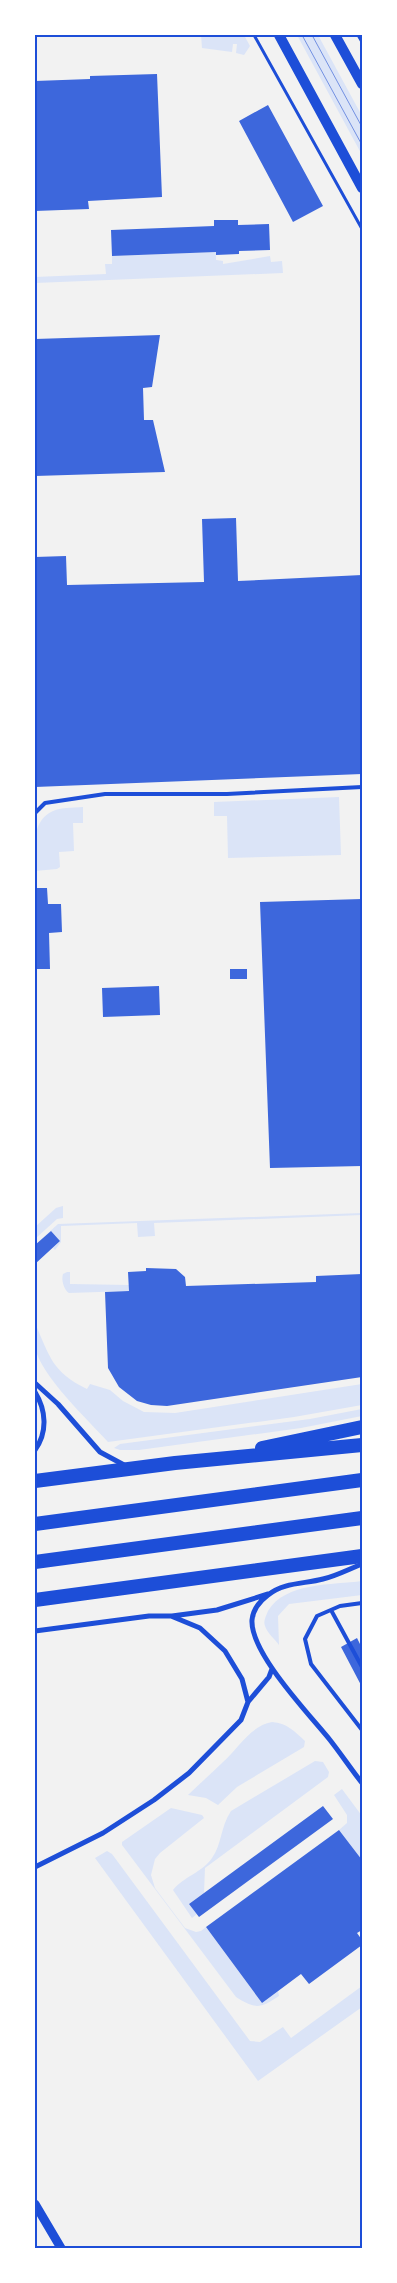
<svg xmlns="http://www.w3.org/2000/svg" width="397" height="2283" viewBox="0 0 397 2283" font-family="Ubuntu,sans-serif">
  <rect width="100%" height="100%" fill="#f2f2f2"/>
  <!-- green -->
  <path fill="#dbe4f7" d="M201 35H244L250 46 244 55 236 53 237 44H233L232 52 202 48Z
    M297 35H318L362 116V155Z
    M216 252V260L223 261V264L270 256 271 262 282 261 283 273 35 283V277L106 274 105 264H112V256Z
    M339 797 341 855 228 858 227 816H214V802Z
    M83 807V823H73L74 851 59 852 60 867 57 869 35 871C35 852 30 823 51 812 59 807 73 808 83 807Z
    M63 1206V1218L57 1219 35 1239V1227L56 1208Z
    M362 1213V1215L154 1223 155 1236 138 1237 137 1223 61 1226V1242L55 1250 53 1248 60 1241 51 1231 35 1245 58 1224Z
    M67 1272H70V1284L129 1285V1291L69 1293C64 1290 61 1280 63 1274Z
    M35 1323C50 1357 52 1372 87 1389L90 1384 110 1390 123 1401 144 1412 175 1413 362 1384V1405L294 1417 108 1442C88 1420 40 1375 35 1347 34 1339 35 1331 35 1323Z
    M362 1409V1416L301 1428 139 1450H120L114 1448 120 1444 310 1419Z
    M362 1581V1595L289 1604 278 1616 279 1645C275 1639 267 1633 265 1626 263 1621 266 1616 268 1611 285 1582 333 1585 362 1581Z
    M272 1722C287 1723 294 1731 305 1741L304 1747 237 1787 218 1805 206 1798 188 1795C199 1784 211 1774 222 1763 238 1749 250 1726 272 1722Z
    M315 1761 323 1762 329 1772 328 1777 205 1868 204 1893 189 1904 197 1914 192 1918 173 1890C183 1877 203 1872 212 1858 222 1844 220 1828 231 1811Z
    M342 1789 362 1816V1860L339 1830 347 1823V1815L334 1795Z
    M171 1808 202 1815 204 1818 160 1853 155 1859 151 1875 155 1888 185 1928 196 1932 201 1931 206 1927 262 2003 278 1991 279 1996C260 2009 255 2009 236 1997L122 1845V1842Z
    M107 1851 112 1854 250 2041 260 2042 283 2027 291 2038 362 1986V2007L258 2081 95 1858Z"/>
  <!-- building -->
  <path fill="#3d67dc" d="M157 74 162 197 88 201 89 209 35 211V81L90 79V76Z
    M268 105 323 206 293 222 239 121Z
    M214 220H238V225L269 224 270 250 239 251V254L216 255V252L112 256 111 230 214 226Z
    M160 335 152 387 143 388 144 420H153L165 472 35 476V339Z
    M236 518 238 581 362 575V774L35 787V557L66 556 67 585 204 582 202 519Z
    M35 888H47L48 904H61L62 932 49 933 50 969H35Z
    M362 899V1166L270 1168 260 902Z
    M230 969H247V979H230Z
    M159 986 160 1015 103 1017 102 988Z
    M51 1231 60 1241 35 1264V1245Z
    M146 1268 176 1269 185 1277 186 1286 316 1282V1276L362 1274V1377L167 1406 151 1405 137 1401 119 1387 108 1368 105 1292 129 1291 128 1272 146 1271Z
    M357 1638 362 1648V1687L341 1647Z
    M323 1806 333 1819 199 1917 189 1904Z
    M339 1830 362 1860V1930L357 1933 362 1940V1945L309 1984 301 1974 262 2003 206 1927Z"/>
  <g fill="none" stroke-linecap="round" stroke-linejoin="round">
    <!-- path -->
    <path stroke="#1d4ed8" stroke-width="3" d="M254 35 362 229
      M358 35 362 42"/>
    <!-- service -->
    <path stroke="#1d4ed8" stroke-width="4" d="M35 813 45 803 105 794H227L362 787
      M362 1603 340 1606 317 1616 305 1639 311 1664 362 1730
      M331 1610 362 1667"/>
    <!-- minor -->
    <path stroke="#1d4ed8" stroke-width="5" d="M35 1383 58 1404 100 1452 126 1466
      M35 1392C46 1410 48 1432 35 1450
      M362 1564C349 1569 336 1576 323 1579 305 1584 284 1582 268 1595 260 1601 253 1609 252 1620 250 1653 310 1715 330 1740 341 1754 351 1769 362 1783
      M172 1616 217 1610 268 1594
      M35 1631 149 1616H171L200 1628 225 1651 242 1679 248 1702
      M35 1867 103 1833 154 1800 189 1773 241 1720 248 1702 269 1677 272 1669"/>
    <!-- tertiary -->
    <path stroke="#1d4ed8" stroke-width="9" d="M35 2204 61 2248"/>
    <!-- secondary -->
    <path stroke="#1d4ed8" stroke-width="10" d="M279 35 362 188
      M335 35 362 84"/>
    <!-- trunk -->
    <path stroke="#1d4ed8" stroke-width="14" d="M262 1448 362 1427
      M35 1481 175 1463 362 1445
      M35 1524 362 1480
      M35 1562 362 1518
      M35 1600 362 1556"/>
    <!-- tram -->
    <path stroke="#7290e2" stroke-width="1" d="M302 35 362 145
      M312 35 362 127"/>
  </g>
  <!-- border -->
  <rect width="397" height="2283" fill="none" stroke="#ffffff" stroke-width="72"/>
  <rect x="36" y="36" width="325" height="2211" fill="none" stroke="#1d4ed8" stroke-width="2"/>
</svg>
